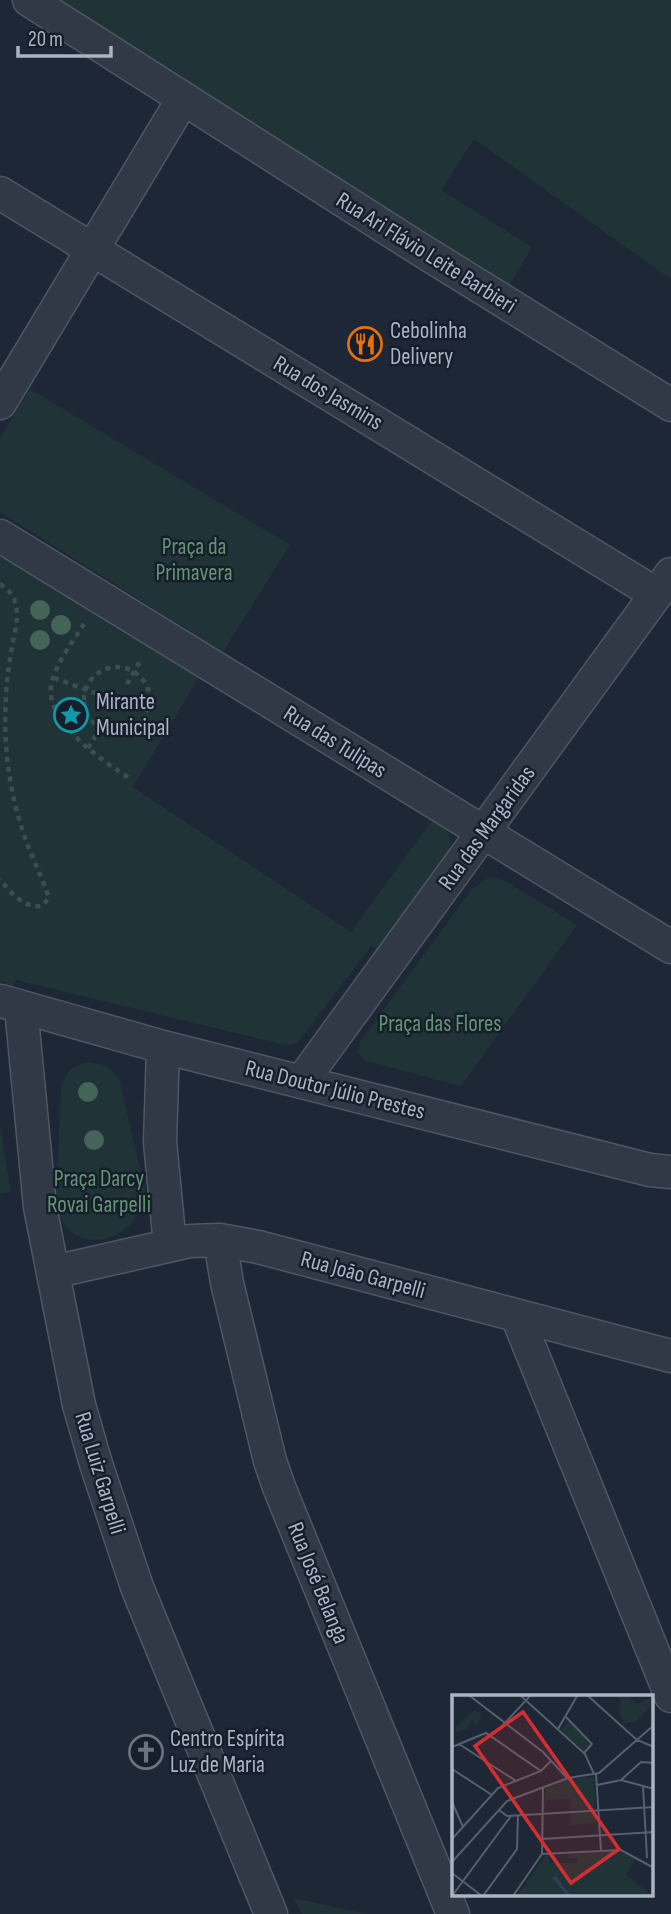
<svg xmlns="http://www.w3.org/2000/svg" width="671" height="1914" viewBox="0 0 671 1914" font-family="'Sofia Sans Condensed',sans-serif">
  <rect width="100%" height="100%" fill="#1e2736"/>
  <!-- green -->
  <path fill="#203337" d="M55 0H671V279L474 139 441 190 532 247 508 288 423 232 222 109Z
    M30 389 290 545 223 652 0 512V438Z
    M0 557 199 677 133 787 351 932 433 819C448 828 455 839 447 857L377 949 371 946 299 1041 291 1045 281 1044 16 980 12 986 0 981Z
    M488 878H497L507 882 577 925 461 1086 366 1061 358 1053 360 1042 472 889Z
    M90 1062 106 1066 119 1078 145 1189C143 1246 62 1263 56 1199L61 1087C65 1073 74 1064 90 1062Z
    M0 1124 11 1192 0 1194Z
    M294 1898 367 1914H302Z"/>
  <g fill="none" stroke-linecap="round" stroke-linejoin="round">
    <!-- minor casing -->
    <g stroke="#4f5665" stroke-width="35">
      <path id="minor" d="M29 0 413 245 671 405
        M0 193 656 594
        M0 403 183 99
        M0 536 671 947
        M1 1001 163 1047 650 1170 671 1172
        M21 1007 40 1207 79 1405 96 1464 137 1587 271 1914
        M163 1047 160 1142 170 1245
        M302 1081 671 574
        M220 1240 227 1283 270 1461 279 1487 453 1914
        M53 1272 190 1241 220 1240 258 1247 671 1356
        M517 1316 671 1696"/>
    </g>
    <!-- path -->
    <path stroke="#3a4f52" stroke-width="4.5" stroke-dasharray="5 5" stroke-linecap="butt" d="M0 584C20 596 19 616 14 636 0 705 2 771 25 838 32 858 42 877 49 898L42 906C23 908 11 893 0 879
      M84 624C73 642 55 664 51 686 46 723 103 761 129 778
      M84 700a33 33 0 1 1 66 0a33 33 0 1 1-66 0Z
      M54 678 98 694
      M127 684 142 658
      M135 706 149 711
      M88 748 107 717"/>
    <!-- minor -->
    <use href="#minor" stroke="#313947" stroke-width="32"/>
  </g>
  <!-- trees -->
  <g fill="#436456">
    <circle cx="40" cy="610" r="10"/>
    <circle cx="61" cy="625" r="10"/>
    <circle cx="40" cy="640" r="10"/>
    <circle cx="88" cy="1092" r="10"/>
    <circle cx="94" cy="1140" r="10"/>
  </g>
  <!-- icons -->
  <defs>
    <g id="restaurant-ring" transform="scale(1.75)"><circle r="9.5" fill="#171e2b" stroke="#e8710a" stroke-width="1.5"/><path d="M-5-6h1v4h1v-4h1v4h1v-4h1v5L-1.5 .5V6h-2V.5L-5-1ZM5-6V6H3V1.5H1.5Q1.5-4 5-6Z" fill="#e8710a"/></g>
    <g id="sight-ring" transform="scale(1.75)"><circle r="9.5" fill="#171e2b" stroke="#0f9aa8" stroke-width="1.5"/><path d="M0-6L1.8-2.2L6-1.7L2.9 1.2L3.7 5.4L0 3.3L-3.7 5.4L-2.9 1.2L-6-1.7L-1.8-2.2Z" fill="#0f9aa8"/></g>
    <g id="church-ring" transform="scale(1.75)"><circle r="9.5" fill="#171e2b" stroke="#6b7280" stroke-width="1.5"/><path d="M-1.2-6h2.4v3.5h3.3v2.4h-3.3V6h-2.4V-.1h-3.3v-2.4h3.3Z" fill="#6b7280"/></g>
  </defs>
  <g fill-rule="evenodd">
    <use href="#restaurant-ring" x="365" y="344"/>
    <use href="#sight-ring" x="71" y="715"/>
    <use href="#church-ring" x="146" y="1752"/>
  </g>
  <g text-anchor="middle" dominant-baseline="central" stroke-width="5" stroke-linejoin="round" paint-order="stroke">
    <!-- street labels -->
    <g font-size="23" fill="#abb3c4" stroke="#171e2b">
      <text transform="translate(426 253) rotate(32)">Rua Ari Flávio Leite Barbieri</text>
      <text transform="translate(328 393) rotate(31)">Rua dos Jasmins</text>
      <text transform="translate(335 742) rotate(32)">Rua das Tulipas</text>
      <text transform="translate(487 828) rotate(-54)">Rua das Margaridas</text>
      <text transform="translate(335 1090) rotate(14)">Rua Doutor Júlio Prestes</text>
      <text transform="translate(363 1275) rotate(15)">Rua João Garpelli</text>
      <text transform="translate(100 1473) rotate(73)">Rua Luiz Garpelli</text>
      <text transform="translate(318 1583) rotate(68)">Rua José Belanga</text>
    </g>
    <!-- poi labels -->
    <g font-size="23" fill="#abb3c4" stroke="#171e2b" text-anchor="start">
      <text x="390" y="331">Cebolinha<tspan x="390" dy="26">Delivery</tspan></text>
      <text x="96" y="702">Mirante<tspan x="96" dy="26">Municipal</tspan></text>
      <text x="170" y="1739">Centro Espírita<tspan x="170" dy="26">Luz de Maria</tspan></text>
    </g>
    <!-- park labels -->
    <g font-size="23" fill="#629571" stroke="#171e2b">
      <text x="194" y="547">Praça da<tspan x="194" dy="26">Primavera</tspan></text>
      <text x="440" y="1024">Praça das Flores</text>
      <text x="99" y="1179">Praça Darcy<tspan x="99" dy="26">Rovai Garpelli</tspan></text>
    </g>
  </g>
  <!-- overview -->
  <g transform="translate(452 1695)">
    <rect width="201" height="201" fill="#1e2736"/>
    <path d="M164 1H177L186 9 199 2 201 9 183 28H173L167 19 169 5ZM23 15 30 19 25 31 20 25 15 34 5 37 3 32ZM117 26 138 49 132 56 108 35ZM142 82 143 114 119 115 118 104 95 105 92 116 94 93 116 84ZM143 117 145 128 119 130 118 118ZM167 156 184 163 174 180 201 201H65L93 161 97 160 98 168H125V163H116V159Z" fill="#203337"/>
    <path fill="none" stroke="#2e3e5d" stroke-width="3.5" d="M102 182 117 201"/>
    <path fill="none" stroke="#565f6f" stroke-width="2" d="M18 1 91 57 115 83M69 1 133 59 142 79M136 1 185 45 202 52M114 22 140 49 132 58M51 30 78 1M106 34 125 1M7 49 64 86M0 52 34 38 89 76M0 74 40 100M144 79 149 156M169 85 202 94M145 90 169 85 189 67 202 68M191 91 195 163M0 107 11 132M47 115 55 121 202 112M0 144 46 93 89 76 99 66M90 144 202 137M90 159 169 155 202 173M90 159 91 92M0 167 55 106 116 83 147 78 202 30M0 178 30 201M0 201 59 121M31 201 65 154 66 120M61 201 90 159"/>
    <path fill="#d42f30" fill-opacity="0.15" stroke="#d42f30" stroke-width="3.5" d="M71 17 167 154 119 188 23 51Z"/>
    <rect width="201" height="201" fill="none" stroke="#abb3c4" stroke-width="3.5"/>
  </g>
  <!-- scale -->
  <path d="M18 46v10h93v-10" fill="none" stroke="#abb3c4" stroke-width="3.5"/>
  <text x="28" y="46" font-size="21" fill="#abb3c4" stroke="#171e2b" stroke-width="5" paint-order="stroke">20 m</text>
</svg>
